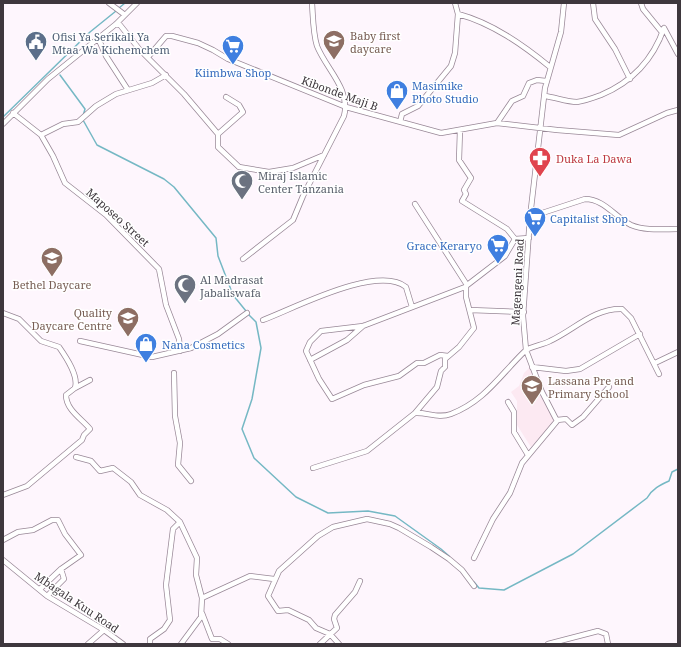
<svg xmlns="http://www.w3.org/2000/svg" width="681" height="647" viewBox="0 0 681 647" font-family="'Noto Serif',serif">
  <rect width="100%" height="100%" fill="#fef6fd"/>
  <!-- education -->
  <path fill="#fce9f2" d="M530 367 554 420V423L531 447 517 425V401L511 392 519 386 524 373Z"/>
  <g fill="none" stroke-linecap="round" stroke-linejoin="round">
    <!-- stream -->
    <path stroke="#75b8c4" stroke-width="1.5" d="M119 8 125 3
      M60 75 85 109 83 116
      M3 117 90 32 116 11
      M83 120 97 145 164 179 174 187 216 238 218 256 233 295 246 311
      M248 314 256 322 261 348 252 399 242 429 254 458 296 497 328 513 368 511 395 516 441 549 449 556
      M474 582 479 588 504 590 573 554 647 498C652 489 660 485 669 481L672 472 678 469"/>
    <!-- minor casing -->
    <g stroke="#998897" stroke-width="6">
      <path id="minor" d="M109 3 125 15
        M593 3 595 19 615 49 630 79
        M641 3 643 9 661 31 664 28 678 54
        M458 14C492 23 523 45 550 67
        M116 24 120 25 140 50 184 94 218 134
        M98 38 106 56 128 90
        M148 57 166 36H172L198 43 213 50 228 59 346 107 441 133 497 123 557 130 619 135 667 113 678 110
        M544 96C555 97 566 102 577 102 585 101 593 98 601 95 632 82 653 60 664 28
        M13 113 41 135 53 156 65 183 106 215 159 269 166 305 179 339 180 351
        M400 122 402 114 418 106 451 66 455 53 458 14 455 3
        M497 123 512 101 523 96 529 83 537 80 546 81
        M3 124 48 79 116 24 137 3
        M460 130 459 160 471 178 464 190 466 194 462 201 507 229 515 239
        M218 134V147L239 167 269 172 293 168 324 155
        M218 134 243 112 239 105 226 97
        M41 135 63 124 78 122 96 106 116 94 152 83 166 75
        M415 204 467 285
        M530 217 585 199C604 199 615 217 631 225 645 231 663 229 678 229
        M243 259 293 220 303 196 344 116C351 89 326 69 317 46 313 33 313 17 312 3
        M470 310 524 312
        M3 313 19 319 41 341 59 347C66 357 79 376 75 388
        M263 320C293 309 377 264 406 287L412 307
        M80 341 152 357 191 348 218 334 247 313
        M448 356 440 355 424 363H417L399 376 364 385 332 399 319 379 306 351 310 342 321 331 363 326 465 287
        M310 360 347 340 363 326
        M655 363 678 352
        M532 367 566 371 580 369 640 334
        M174 373 175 416 180 443 178 465 191 481
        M508 402 514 412V432L528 455
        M415 413 437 387 441 371 445 367V359L459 347 474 328 466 297V286L505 256 515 239 529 238
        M557 420 566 419 572 425 583 417 609 387
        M76 457 91 461 100 471 113 468 131 482 140 495 167 510 180 522 197 558 196 575 202 598
        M313 468 367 451 415 413C427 412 438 419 451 414 485 401 500 375 525 351 530 346 543 345 550 341 574 330 594 308 622 309L631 318 659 374
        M3 495 27 486 82 440 84 435 90 429C82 419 66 410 66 395L75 388 90 380
        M3 540 18 532 33 530 52 520H58L65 534 81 555 61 569 64 579 47 596
        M474 558 493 519 510 493 522 463 557 421 542 392 526 350 523 316 530 217 545 88 561 32 564 3
        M3 560 47 596 104 630 123 644
        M40 589 61 569
        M202 613 212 639H220L228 644
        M88 644 104 630
        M150 644V639L164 629 170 620 166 585 173 529 180 522
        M181 644 201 617 202 598 250 576 274 579
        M320 644 337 628 334 619 335 615 355 592 360 581
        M339 644 330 634 316 628 309 620 288 610 278 611 268 596 279 571 318 536 333 527 367 519 390 524 399 528 431 547 449 559 462 570 474 586
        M548 644 598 631 606 634 608 644"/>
    </g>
    <!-- minor -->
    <use href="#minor" stroke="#fff" stroke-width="4.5"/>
  </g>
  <!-- icons -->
  <defs>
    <g id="school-pin" transform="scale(1.15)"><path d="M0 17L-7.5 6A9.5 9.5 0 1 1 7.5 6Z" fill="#8d6e63" stroke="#fff"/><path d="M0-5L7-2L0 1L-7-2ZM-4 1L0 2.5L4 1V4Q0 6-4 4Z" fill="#fff"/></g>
    <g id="civic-pin" transform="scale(1.15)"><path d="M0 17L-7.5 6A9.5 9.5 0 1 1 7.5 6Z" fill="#5c6f8a" stroke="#fff"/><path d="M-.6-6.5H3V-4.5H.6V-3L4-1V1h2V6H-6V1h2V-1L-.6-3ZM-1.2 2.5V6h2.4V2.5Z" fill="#fff"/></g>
    <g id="supermarket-pin" transform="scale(1.15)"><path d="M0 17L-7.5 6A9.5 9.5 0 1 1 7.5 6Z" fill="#3f7fe0" stroke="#fff"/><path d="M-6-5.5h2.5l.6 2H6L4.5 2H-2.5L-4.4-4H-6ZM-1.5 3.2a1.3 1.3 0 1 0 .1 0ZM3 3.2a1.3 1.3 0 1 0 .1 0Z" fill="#fff"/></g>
    <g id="shop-pin" transform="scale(1.15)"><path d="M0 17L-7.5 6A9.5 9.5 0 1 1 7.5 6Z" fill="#3f7fe0" stroke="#fff"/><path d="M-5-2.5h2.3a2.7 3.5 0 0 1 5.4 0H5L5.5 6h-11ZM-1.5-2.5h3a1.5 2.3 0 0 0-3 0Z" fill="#fff"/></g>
    <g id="pharmacy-pin" transform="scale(1.15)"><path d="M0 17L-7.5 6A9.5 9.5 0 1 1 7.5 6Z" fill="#e0444e" stroke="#fff"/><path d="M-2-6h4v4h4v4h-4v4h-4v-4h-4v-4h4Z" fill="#fff"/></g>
    <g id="mosque-pin" transform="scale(1.15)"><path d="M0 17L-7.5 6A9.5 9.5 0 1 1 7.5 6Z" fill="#6b7280" stroke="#fff"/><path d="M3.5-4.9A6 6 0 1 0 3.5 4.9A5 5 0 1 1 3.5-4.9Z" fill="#fff"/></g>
  </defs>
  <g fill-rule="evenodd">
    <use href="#school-pin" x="334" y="41"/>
    <use href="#civic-pin" x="36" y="42"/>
    <use href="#supermarket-pin" x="233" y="46"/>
    <use href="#shop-pin" x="397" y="91"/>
    <use href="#pharmacy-pin" x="540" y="158"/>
    <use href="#mosque-pin" x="242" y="181"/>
    <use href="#supermarket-pin" x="535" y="218"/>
    <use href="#supermarket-pin" x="498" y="245"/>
    <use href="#school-pin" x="52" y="258"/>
    <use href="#mosque-pin" x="185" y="285"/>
    <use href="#school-pin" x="128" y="318"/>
    <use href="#shop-pin" x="146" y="344"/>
    <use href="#school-pin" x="532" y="386"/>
  </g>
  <g text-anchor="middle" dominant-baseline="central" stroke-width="3" stroke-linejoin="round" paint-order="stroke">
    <!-- education labels -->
    <g font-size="11" fill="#785e54" stroke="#fff" text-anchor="start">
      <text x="350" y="35">Baby first<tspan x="350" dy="13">daycare</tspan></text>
      <text x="52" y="284" text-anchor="middle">Bethel Daycare</text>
      <text x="112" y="312" text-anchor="end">Quality<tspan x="112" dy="13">Daycare Centre</tspan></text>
      <text x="548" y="380">Lassana Pre and<tspan x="548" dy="13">Primary School</tspan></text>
    </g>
    <!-- service labels -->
    <g font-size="11" fill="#4e5e75" stroke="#fff" text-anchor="start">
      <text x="52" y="36">Ofisi Ya Serikali Ya<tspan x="52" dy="13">Mtaa Wa Kichemchem</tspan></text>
    </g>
    <!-- shop labels -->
    <g font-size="11" fill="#366cbe" stroke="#fff" text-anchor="start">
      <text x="233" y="72" text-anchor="middle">Kiimbwa Shop</text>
      <text x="412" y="85">Masimike<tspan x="412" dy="13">Photo Studio</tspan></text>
      <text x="550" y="218">Capitalist Shop</text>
      <text x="482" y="245" text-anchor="end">Grace Keraryo</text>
      <text x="162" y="344">Nana Cosmetics</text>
    </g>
    <!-- street labels -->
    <g font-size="11" fill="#3e373d" stroke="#fff">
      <text transform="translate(340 93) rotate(20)">Kibonde Maji B</text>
      <text transform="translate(118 217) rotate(42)">Maposeo Street</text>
      <text transform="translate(517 282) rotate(-87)">Magengeni Road</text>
      <text transform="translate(77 602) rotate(34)">Mbagala Kuu Road</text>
    </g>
    <!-- health labels -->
    <g font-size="11" fill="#be3a42" stroke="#fff" text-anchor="start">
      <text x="556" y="158">Duka La Dawa</text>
    </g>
    <!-- worship labels -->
    <g font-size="11" fill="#5b616d" stroke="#fff" text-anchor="start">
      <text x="258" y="175">Miraj Islamic<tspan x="258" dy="13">Center Tanzania</tspan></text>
      <text x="200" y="279">Al Madrasat<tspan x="200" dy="13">Jabaliswafa</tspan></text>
    </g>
  </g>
  <!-- border -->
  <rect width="681" height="647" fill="none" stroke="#3e373d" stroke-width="8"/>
</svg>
